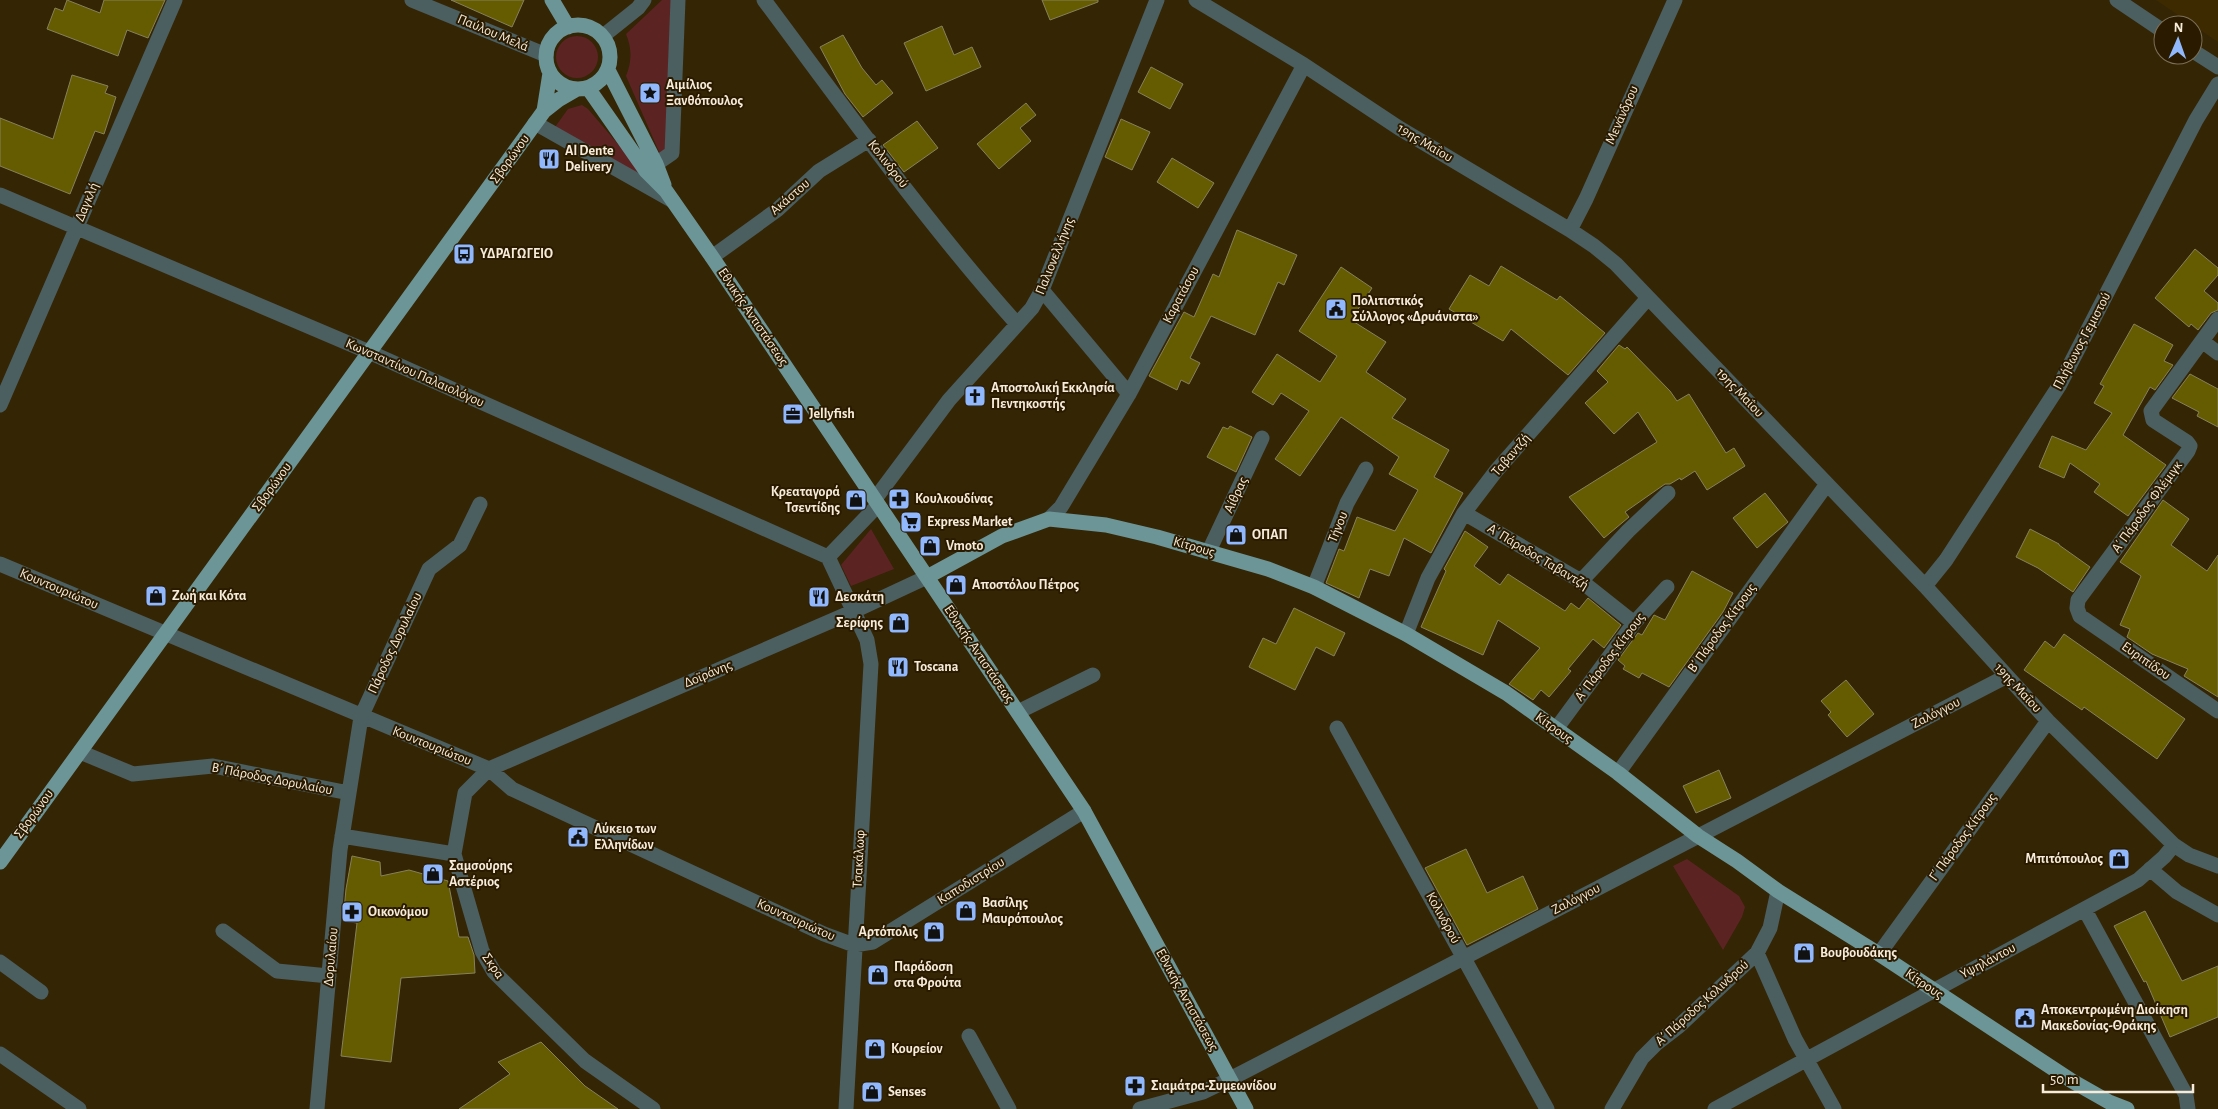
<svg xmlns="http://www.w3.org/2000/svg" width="2218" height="1109" viewBox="0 0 2218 1109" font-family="'Alegreya Sans',sans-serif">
  <rect width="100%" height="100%" fill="#342504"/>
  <!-- built -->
  <path fill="#3e2a00" d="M2156 0H2218V42Z"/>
  <!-- green -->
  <path fill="#5c2323" d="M662 0H673L668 149 660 154 626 76C632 61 632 49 626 34Z
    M556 57a21 21 0 1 1 42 0a21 21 0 1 1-42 0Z
    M582 105 588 109 652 184 555 127 568 109Z
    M871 529 894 569 851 586 841 565Z
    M1687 859 1739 896 1745 907 1742 917 1723 950 1673 866Z"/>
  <!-- building -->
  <path fill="#655b00" stroke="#86815d" d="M67 0 100 13 104 0H165L148 38 127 30 118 56 47 29 55 8 63 11Z
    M451 0H524L512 27Z
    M1042 0H1098V2L1050 20Z
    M942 26 954 55 972 47 981 67 926 91 904 43Z
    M843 35 862 68 876 85 882 80 893 93 863 117 845 94 820 47Z
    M1151 67 1183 84 1170 109 1138 92Z
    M72 75 108 86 105 93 116 97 104 134 95 131 70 194 0 166V118L53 139Z
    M1026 103 1036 115 1020 128 1031 141 999 169 977 144Z
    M1121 119 1150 132 1132 170 1105 157Z
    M917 121 938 148 904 172 883 145Z
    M1172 158 1214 183 1198 208 1157 182Z
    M1237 230 1297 255 1284 285 1278 282 1255 335 1211 316 1190 358 1200 363 1189 384 1181 380 1177 390 1149 376 1184 312 1194 317 1213 274 1219 277Z
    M2195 249 2218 268V275L2204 291 2218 303V310L2211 313 2198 330 2191 324 2189 327 2155 298Z
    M1501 266 1557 300 1560 296 1605 333 1568 375 1511 329 1503 341 1449 309 1470 275 1489 286Z
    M1341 267 1372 288 1351 320 1386 342 1366 372 1406 399 1392 418 1449 450 1434 477 1463 493 1431 553 1404 538 1389 576 1370 569 1359 598 1326 583 1339 549 1344 551 1357 517 1395 531 1418 490 1389 474 1399 457 1341 417 1300 476 1275 459 1309 411 1281 393 1273 405 1252 392 1277 354 1320 382 1337 356 1299 331Z
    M2134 324 2173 345 2164 361 2173 365 2155 390 2150 387 2123 435 2166 465 2128 516 2094 492 2100 484 2070 463 2064 478 2039 467 2052 436 2086 450 2112 413 2094 403 2104 386 2100 384Z
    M1619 345 1625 349 1627 347 1670 391 1677 401 1689 394 1726 453 1734 448 1745 466 1707 490 1695 471 1681 480 1680 478 1670 484H1665L1625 512 1629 517 1604 538 1569 497 1657 442 1638 412 1614 434 1585 403 1608 382 1597 371Z
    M2190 374 2218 389V427L2197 416 2199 412 2172 398Z
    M1230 426 1252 437 1236 472 1207 457 1223 427 1228 429Z
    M1765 493 1788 522 1757 548 1733 518Z
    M2163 500 2189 519 2171 545 2207 571 2218 555V697L2184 676 2188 669 2152 654 2127 637 2130 629 2120 625 2141 576 2120 562Z
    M2030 529 2059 544V545L2090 567 2073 592 2038 568 2016 557Z
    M1465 531 1488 547 1474 566 1500 585 1508 574 1565 611 1571 603 1579 609 1588 598 1621 625 1604 648 1593 639 1568 669 1571 671 1549 697 1541 690 1533 700 1509 684 1540 648 1498 620 1483 655 1421 627 1446 571 1444 569Z
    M1692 571 1733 593 1723 612 1669 687 1642 673 1639 678 1623 669 1625 666 1618 660 1638 633 1642 635 1654 615 1665 620Z
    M1294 608 1345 633 1334 656 1316 647 1295 690 1249 667 1263 638 1276 644Z
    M2064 634 2185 719 2157 759 2084 707 2082 710 2024 670 2045 641 2054 648Z
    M1846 680 1874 714 1847 737 1828 715 1831 712 1821 701Z
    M1719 770 1731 798 1696 813 1683 786Z
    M1466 849 1487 893 1523 876 1538 909 1467 945 1425 868Z
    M352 856 380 862 381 876 409 870 448 881 459 937H468L474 955 475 973 401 978 391 1062 341 1056 357 923 343 921 346 889Z
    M2145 911 2182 981 2218 966V1017L2170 1037 2146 981 2144 982 2114 926Z
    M541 1042 585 1086 618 1109H459L510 1074 498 1062Z"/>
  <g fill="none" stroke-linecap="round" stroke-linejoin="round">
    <!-- minor -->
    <path stroke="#4b5e60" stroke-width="15" d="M412 0 546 55
      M764 0C846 110 926 222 1017 324
      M1196 0 1304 65 1399 128 1570 230 1594 246 1616 264 1925 586 2048 721 2174 845 2189 855 2218 866
      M2117 0 2163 31
      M603 36 638 8 644 0
      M2193 51 2218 67
      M535 123 673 201
      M656 164 672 153 678 0
      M0 195 369 352 828 557
      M1570 230 1586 199 1675 0
      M712 257 777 210 819 171 869 140
      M1042 290 1129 394
      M2218 319 2151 411 2153 420 2187 442 2190 446 2188 451 2078 600 2077 608 2080 616 2218 711
      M2202 341 2218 353
      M0 405 175 0
      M875 499 949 400 1032 308 1042 290 1157 0
      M1464 513 1581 581 1634 623
      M1049 519 1061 507 1129 394 1304 65
      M1209 551 1262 438
      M0 564 489 769 512 789 824 934 854 945 873 942 1084 811
      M1581 581 1628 531 1668 493
      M1925 586 1946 560 2059 386 2196 120 2218 84
      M1314 587 1347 503 1366 469
      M1406 634 1428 578 1464 513 1496 471 1648 298
      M1018 712 1093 675
      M1337 728 1547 1109
      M1556 729 1634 623 1667 587
      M80 752 133 774 213 766 349 793
      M1618 773 1827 484
      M342 836 454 854
      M2150 869 2177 892 2218 915
      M2085 910 2186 1095 2188 1109
      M223 931 277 971 329 976
      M1757 953 1795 1039 1834 1109
      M1879 954 2048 721
      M0 962 41 992
      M969 1036 1009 1109
      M0 1054 79 1109
      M317 1109 340 850 361 717 429 569 460 545 480 504
      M653 1109 585 1061 494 972 482 951 454 854 465 793 489 769 852 612 927 577
      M846 1109 871 664 867 640 828 557 878 505
      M1140 1109 1203 1092 1230 1079 2007 676
      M1612 1109 1642 1058 1657 1043 1679 1026 1757 953 1770 928 1778 891
      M1715 1109 2138 880 2164 857 2174 845"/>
    <!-- major -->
    <path stroke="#6c9597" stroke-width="15" d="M552 0 568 27
      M546 57a32 32 0 1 1 64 0a32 32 0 1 1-64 0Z
      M608 70 656 164 664 185
      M588 88 646 171 666 191 712 257 1084 811 1246 1109
      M544 111 550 73
      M927 577 1002 536 1049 519 1106 525 1157 537 1268 569 1314 587 1406 634 1506 693 1618 773 1698 836 1737 861 1778 891 1879 954 2072 1081 2109 1102 2127 1109
      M0 862 544 111 558 100 577 89"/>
  </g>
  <!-- icons -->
  <defs>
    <g id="sight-square" transform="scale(1.125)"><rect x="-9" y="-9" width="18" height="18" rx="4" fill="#91b8fd" stroke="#2a1b00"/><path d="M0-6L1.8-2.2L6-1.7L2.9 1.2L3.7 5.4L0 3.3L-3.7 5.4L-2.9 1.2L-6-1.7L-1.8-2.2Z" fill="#111"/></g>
    <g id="restaurant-square" transform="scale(1.125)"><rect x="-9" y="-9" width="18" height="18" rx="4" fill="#91b8fd" stroke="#2a1b00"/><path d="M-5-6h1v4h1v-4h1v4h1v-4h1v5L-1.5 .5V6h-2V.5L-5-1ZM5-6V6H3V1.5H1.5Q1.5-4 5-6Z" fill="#111"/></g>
    <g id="bus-square" transform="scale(1.125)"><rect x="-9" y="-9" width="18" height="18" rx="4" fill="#91b8fd" stroke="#2a1b00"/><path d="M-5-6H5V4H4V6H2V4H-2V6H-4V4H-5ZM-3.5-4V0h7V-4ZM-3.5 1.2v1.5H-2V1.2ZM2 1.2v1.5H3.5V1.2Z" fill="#111"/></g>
    <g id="civic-square" transform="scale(1.125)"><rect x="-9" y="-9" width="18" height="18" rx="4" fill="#91b8fd" stroke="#2a1b00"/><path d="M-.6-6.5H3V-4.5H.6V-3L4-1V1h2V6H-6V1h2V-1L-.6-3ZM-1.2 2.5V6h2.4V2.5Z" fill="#111"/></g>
    <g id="church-square" transform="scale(1.125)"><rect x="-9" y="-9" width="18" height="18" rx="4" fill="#91b8fd" stroke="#2a1b00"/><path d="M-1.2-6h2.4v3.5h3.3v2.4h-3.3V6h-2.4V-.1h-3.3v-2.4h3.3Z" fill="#111"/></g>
    <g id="office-square" transform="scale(1.125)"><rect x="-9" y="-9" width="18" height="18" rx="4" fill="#91b8fd" stroke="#2a1b00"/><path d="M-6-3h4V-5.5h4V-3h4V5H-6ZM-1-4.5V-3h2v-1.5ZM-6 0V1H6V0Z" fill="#111"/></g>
    <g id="pharmacy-square" transform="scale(1.125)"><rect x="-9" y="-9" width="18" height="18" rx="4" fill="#91b8fd" stroke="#2a1b00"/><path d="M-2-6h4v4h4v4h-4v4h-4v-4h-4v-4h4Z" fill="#111"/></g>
    <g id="shop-square" transform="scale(1.125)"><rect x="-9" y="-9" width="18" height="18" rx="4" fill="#91b8fd" stroke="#2a1b00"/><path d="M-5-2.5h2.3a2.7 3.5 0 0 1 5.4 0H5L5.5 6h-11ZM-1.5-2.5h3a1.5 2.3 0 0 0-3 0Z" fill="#111"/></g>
    <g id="supermarket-square" transform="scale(1.125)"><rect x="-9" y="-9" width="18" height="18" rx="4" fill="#91b8fd" stroke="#2a1b00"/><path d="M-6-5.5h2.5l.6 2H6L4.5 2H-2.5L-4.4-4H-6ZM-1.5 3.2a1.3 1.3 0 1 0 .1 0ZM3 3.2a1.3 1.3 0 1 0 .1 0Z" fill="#111"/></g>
  </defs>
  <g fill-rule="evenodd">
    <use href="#sight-square" x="650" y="93"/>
    <use href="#restaurant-square" x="549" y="159"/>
    <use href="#bus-square" x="464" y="254"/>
    <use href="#civic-square" x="1336" y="309"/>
    <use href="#church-square" x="975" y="396"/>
    <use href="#office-square" x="793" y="414"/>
    <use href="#pharmacy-square" x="899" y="499"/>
    <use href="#shop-square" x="856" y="500"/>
    <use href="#supermarket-square" x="911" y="522"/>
    <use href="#shop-square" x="1236" y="535"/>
    <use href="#shop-square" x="930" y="546"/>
    <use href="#shop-square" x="956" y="585"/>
    <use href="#shop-square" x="156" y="596"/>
    <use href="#restaurant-square" x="819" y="597"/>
    <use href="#shop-square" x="899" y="623"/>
    <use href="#restaurant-square" x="898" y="667"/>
    <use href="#civic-square" x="578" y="837"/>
    <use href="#shop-square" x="2119" y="859"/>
    <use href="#shop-square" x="433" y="874"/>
    <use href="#shop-square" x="966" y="911"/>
    <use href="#pharmacy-square" x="352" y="912"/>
    <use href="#shop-square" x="934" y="932"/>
    <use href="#shop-square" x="1804" y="953"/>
    <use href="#shop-square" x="878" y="975"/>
    <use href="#civic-square" x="2025" y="1018"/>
    <use href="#shop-square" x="875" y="1049"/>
    <use href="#pharmacy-square" x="1135" y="1086"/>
    <use href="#shop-square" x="872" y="1092"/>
  </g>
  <g text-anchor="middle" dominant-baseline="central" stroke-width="4" stroke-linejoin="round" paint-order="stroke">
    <!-- street labels -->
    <g font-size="14" fill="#f7ecda" stroke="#2a1b00">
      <text transform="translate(493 33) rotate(23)">Παύλου Μελά</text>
      <text transform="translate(1622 115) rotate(-66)">Μενάνδρου</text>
      <text transform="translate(1425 143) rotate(31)">19ης Μαΐου</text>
      <text transform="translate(510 159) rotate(-54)">Σβορώνου</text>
      <text transform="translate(888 164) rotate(52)">Κολινδρού</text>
      <text transform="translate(790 197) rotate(-41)">Ακάστου</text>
      <text transform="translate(87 202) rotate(-67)">Δαγκλή</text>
      <text transform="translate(1055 256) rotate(-68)">Παλιονελλήνης</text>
      <text transform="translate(1181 295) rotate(-62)">Καρατάσου</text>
      <text transform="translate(753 317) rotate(56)">Εθνικής Αντιστάσεως</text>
      <text transform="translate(2082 341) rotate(-62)">Πλήθωνος Γεμιστού</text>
      <text transform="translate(415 373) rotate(24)">Κωνσταντίνου Παλαιολόγου</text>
      <text transform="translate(1740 393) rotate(46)">19ης Μαΐου</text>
      <text transform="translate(1511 455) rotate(-49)">Ταβαντζή</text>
      <text transform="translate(272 487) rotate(-54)">Σβορώνου</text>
      <text transform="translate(1236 495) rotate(-65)">Αίθρας</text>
      <text transform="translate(2147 507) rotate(-54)">Α΄ Πάροδος Φλέμιγκ</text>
      <text transform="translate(1338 527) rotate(-68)">Τήνου</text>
      <text transform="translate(1194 547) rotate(16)">Κίτρους</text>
      <text transform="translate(1538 557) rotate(31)">Α΄ Πάροδος Ταβαντζή</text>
      <text transform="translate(59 589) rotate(23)">Κουντουριώτου</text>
      <text transform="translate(1722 628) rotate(-54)">Β΄ Πάροδος Κίτρους</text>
      <text transform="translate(395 643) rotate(-65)">Πάροδος Δορυλαίου</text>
      <text transform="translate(979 654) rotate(56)">Εθνικής Αντιστάσεως</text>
      <text transform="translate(1610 657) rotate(-53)">Α΄ Πάροδος Κίτρους</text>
      <text transform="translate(2146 661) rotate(35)">Ευριπίδου</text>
      <text transform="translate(708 674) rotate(-23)">Δοϊράνης</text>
      <text transform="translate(2018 688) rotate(47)">19ης Μαΐου</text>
      <text transform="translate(1936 713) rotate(-27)">Ζαλόγγου</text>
      <text transform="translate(1554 728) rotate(36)">Κίτρους</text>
      <text transform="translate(432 746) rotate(22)">Κουντουριώτου</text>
      <text transform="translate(272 779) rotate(11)">Β΄ Πάροδος Δορυλαίου</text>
      <text transform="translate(34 814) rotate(-54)">Σβορώνου</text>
      <text transform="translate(1963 837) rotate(-54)">Γ΄ Πάροδος Κίτρους</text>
      <text transform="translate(859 859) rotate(-87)">Τσακάλωφ</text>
      <text transform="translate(971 881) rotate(-32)">Καποδιστρίου</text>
      <text transform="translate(1576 899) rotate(-27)">Ζαλόγγου</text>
      <text transform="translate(1443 918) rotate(61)">Κολινδρού</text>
      <text transform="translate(796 920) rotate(24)">Κουντουριώτου</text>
      <text transform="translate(331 957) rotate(-85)">Δορυλαίου</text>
      <text transform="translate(1988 961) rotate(-28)">Υψηλάντου</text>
      <text transform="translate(493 966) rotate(55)">Σκρα</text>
      <text transform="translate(1924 984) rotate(34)">Κίτρους</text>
      <text transform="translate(1187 1000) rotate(61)">Εθνικής Αντιστάσεως</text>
      <text transform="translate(1702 1003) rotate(-42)">Α΄ Πάροδος Κολινδρού</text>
    </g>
    <!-- poi labels -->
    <g font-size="14" font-weight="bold" fill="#f7ecda" stroke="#2a1b00" text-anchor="start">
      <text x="666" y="85">Αιμίλιος<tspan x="666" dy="16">Ξανθόπουλος</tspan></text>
      <text x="565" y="151">Al Dente<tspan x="565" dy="16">Delivery</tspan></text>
      <text x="480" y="254">ΥΔΡΑΓΩΓΕΙΟ</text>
      <text x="1352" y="301">Πολιτιστικός<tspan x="1352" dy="16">Σύλλογος «Δρυάνιστα»</tspan></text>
      <text x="991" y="388">Αποστολική Εκκλησία<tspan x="991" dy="16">Πεντηκοστής</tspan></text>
      <text x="809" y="414">Jellyfish</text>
      <text x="840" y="492" text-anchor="end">Κρεαταγορά<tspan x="840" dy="16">Τσεντίδης</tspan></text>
      <text x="915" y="499">Κουλκουδίνας</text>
      <text x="927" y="522">Express Market</text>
      <text x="1252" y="535">ΟΠΑΠ</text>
      <text x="946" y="546">Vmoto</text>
      <text x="972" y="585">Αποστόλου Πέτρος</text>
      <text x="172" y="596">Ζωή και Κότα</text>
      <text x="835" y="597">Δεσκάτη</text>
      <text x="883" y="623" text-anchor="end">Σερίφης</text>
      <text x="914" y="667">Toscana</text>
      <text x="594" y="829">Λύκειο των<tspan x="594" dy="16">Ελληνίδων</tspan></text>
      <text x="2103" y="859" text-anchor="end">Μπιτόπουλος</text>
      <text x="449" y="866">Σαμσούρης<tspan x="449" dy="16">Αστέριος</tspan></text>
      <text x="982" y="903">Βασίλης<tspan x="982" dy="16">Μαυρόπουλος</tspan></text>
      <text x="368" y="912">Οικονόμου</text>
      <text x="918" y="932" text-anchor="end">Αρτόπολις</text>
      <text x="1820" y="953">Βουβουδάκης</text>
      <text x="894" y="967">Παράδοση<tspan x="894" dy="16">στα Φρούτα</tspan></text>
      <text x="2041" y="1010">Αποκεντρωμένη Διοίκηση<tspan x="2041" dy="16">Μακεδονίας-Θράκης</tspan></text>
      <text x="891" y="1049">Κουρείον</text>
      <text x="1151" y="1086">Σιαμάτρα-Συμεωνίδου</text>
      <text x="888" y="1092">Senses</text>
    </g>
  </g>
  <!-- north arrow -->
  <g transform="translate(2178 40) rotate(2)"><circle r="24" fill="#2a1b00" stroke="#7c6f57"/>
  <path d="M0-4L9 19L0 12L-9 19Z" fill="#91b8fd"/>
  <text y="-8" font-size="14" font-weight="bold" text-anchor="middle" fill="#f7ecda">N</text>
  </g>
  <!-- scale -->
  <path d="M2043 1084v8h150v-8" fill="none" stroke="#f7ecda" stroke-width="2.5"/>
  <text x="2050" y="1084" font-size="15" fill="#f7ecda" stroke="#2a1b00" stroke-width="4" paint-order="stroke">50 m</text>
</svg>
